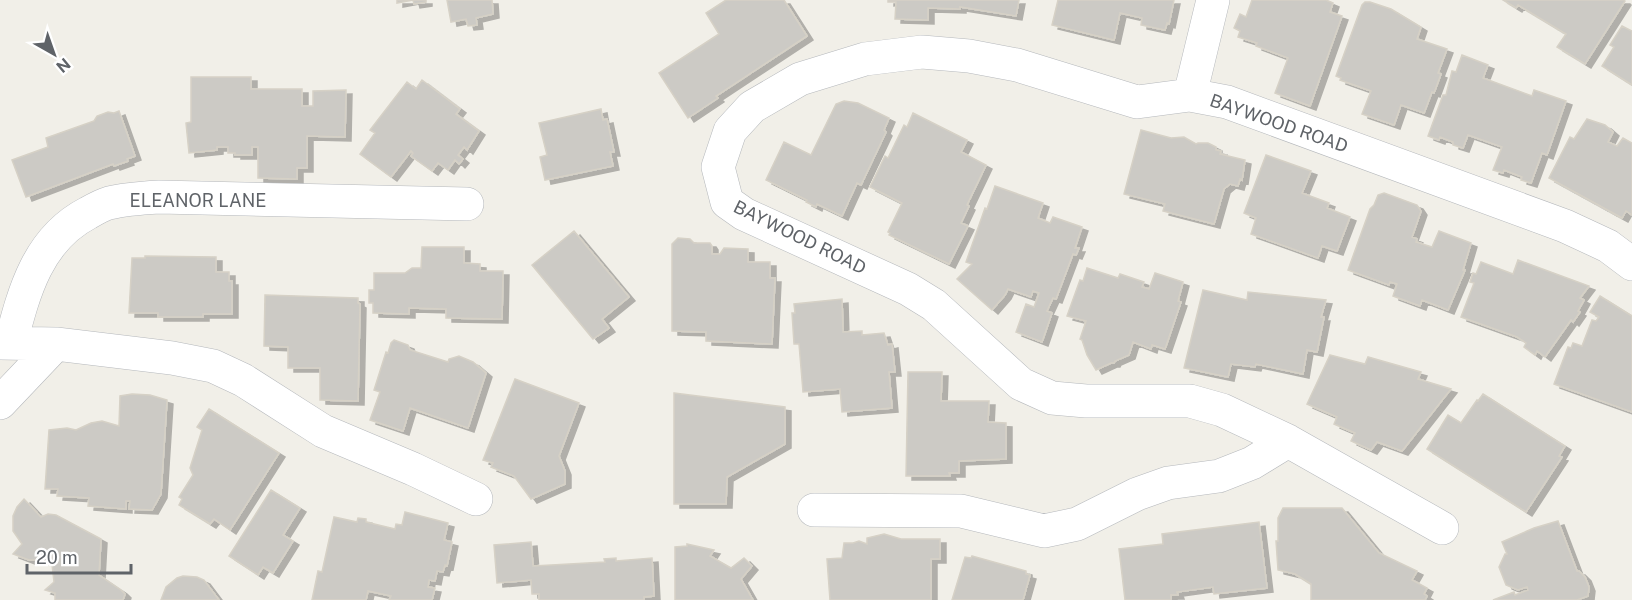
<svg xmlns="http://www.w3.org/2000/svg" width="1632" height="600" viewBox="0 0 1632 600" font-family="'Public Sans',sans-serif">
  <defs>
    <filter id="shadow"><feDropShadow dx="6" dy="4" stdDeviation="0" flood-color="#0004"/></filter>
  </defs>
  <rect width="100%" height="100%" fill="#f1efe8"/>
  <!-- building -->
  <path fill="#cccac5" stroke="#d6d1c6" stroke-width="1.5" filter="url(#shadow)" d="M397 0H426V2L414 4 413 0 397 3Z
    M447 0H492L493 14 476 18 477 25 468 26 466 19 451 22Z
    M726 0H784L807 36 716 96 718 98 688 118 659 73 719 34 706 13Z
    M888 0H1019L1016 16 960 7V9L928 8V20L895 19 896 2H888Z
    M1058 0H1174L1169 24 1167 23 1165 30 1141 25 1142 18 1120 13 1114 40 1052 25Z
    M1252 0H1326L1333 3 1330 12 1342 16 1310 106 1275 93 1288 58 1256 46 1257 43 1238 37 1240 31 1234 28 1240 14 1246 17Z
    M1503 0H1624L1625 1 1585 64 1557 47 1566 34 1518 5 1516 8Z
    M1365 2H1370L1391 9 1421 27 1417 39 1447 49 1438 73 1441 74 1434 93 1432 92 1424 113 1401 105 1394 125 1362 114 1371 91 1340 80 1341 78 1336 76 1362 5Z
    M1622 26 1632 31V85L1602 66 1614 47 1610 45Z
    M1462 55 1488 65 1483 78 1532 96 1534 90 1566 101 1547 155 1542 153 1531 183 1521 180 1522 177 1504 170 1503 173 1493 170 1502 147 1468 135 1463 148 1453 145V142L1440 137 1439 140 1428 136 1443 95H1446L1452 71 1456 72Z
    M191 77H251V89H302V106H313V91L346 90 345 137 307 136V168H297V179L258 178V147H252V155H235V153H228V147H217V150L189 153 186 123 191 122Z
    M422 80 460 109 456 114 479 131 467 150 464 147 458 155 463 159 459 164 455 160 448 170 438 163 432 171 411 156 413 153 411 151 391 177 360 154 375 133 370 130 407 82 416 89Z
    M844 101 858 103 889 118 884 130 886 132 861 185 857 183 842 216 817 204 816 207 806 202 807 200 766 180 784 142 811 155 836 104Z
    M601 109 603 120 607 119 614 152H610L613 166 545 180 540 157 547 155 539 123Z
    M119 111 135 156 127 159 128 161 114 166 113 164 26 197 12 160 48 147 46 138 94 121 97 116 108 112 114 113Z
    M913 113 967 140 961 152 986 165 967 205 969 206 961 223 968 226 949 264 889 235 890 233 888 232 902 203 870 187 885 156 888 158 904 125 907 127Z
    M1587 119 1605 125 1613 132 1608 142 1617 146 1623 138 1632 143V215L1626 211 1622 218 1549 178 1570 137 1574 139Z
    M1141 130 1171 138 1184 137 1196 144 1198 143H1208L1216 147V150L1221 151 1220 154 1245 160 1242 180 1240 179 1238 186 1230 184 1224 189 1214 224 1163 211 1165 204 1124 194Z
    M1266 155 1311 171 1302 193 1329 203 1327 208 1350 217 1337 251 1322 246 1318 258 1251 234 1256 218 1244 213Z
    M995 186 1043 203 1038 218 1050 223 1053 217 1082 227 1075 248H1079L1076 255 1073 254 1056 299 1053 298 1047 311 1052 313 1042 342 1016 332 1026 304 1034 307 1039 293 1033 291 1031 297 1008 289 1005 295 992 310 957 279 972 264 966 262 985 208 987 209Z
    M1384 193 1417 205 1421 211 1412 237 1417 239 1416 242 1432 247 1439 231 1471 243 1463 270H1465L1448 310 1422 300 1420 306 1393 296 1397 284 1390 282 1389 285 1348 270 1370 209 1374 205 1378 195Z
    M574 231 629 297 602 319 609 328 593 339 532 265Z
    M678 238 690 239 694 243H710L712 246V254H720L724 248 748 249V262H770V278H775L772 344 706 341V332L672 331V244Z
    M422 247H464V263L480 264V271H503L502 319 446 318V309L409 308V314L373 313V303H369V290H374V273H405L412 268H421Z
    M145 256 216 257V272H229V281H232V314H203V317H158V313H129L132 258H145Z
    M1518 260 1589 286 1580 298 1584 300 1578 311 1580 312 1573 322 1571 320 1545 357 1537 351 1535 355 1524 347 1526 343 1517 337 1461 317 1474 283 1470 282 1473 273 1476 274 1481 262 1513 274Z
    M1087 268 1118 278 1120 274 1144 282 1142 287 1149 289 1155 273 1183 282 1178 301 1181 302 1165 349 1152 345 1151 349 1133 342 1129 355 1115 361 1114 363H1111L1096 370 1087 355 1082 340 1080 339 1086 321 1067 316 1080 280 1083 281Z
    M1203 290 1247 300 1248 292 1326 300 1321 317H1324L1317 352 1307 350 1303 374 1256 364 1255 367 1231 364 1228 377 1184 368Z
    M265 295 358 298V303L360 304 358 401 320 400V368H288V347L264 346Z
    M1600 296 1632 316V412L1554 384 1568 347 1571 348 1573 343 1582 346 1592 320 1596 321 1599 317 1590 312Z
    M842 299 843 332 862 331V335L884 333 888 345 892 344 895 372H889L892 408 842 412 840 389 803 392 799 344H794L792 313H795L794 304Z
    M394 340 408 345 410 350 448 362 449 359 459 356 473 362 486 373 468 428 410 408 403 431 370 420 380 392 374 390 386 352 388 353 391 343Z
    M1330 355 1365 364 1368 357 1421 372 1418 379 1451 389 1402 451 1377 442 1371 450 1351 441 1355 433 1334 424 1337 417 1307 404Z
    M908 372H942L941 401H989L988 422 1006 423V459L959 461V473H949L950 476H906Z
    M515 379 579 403 559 456 565 471V484L531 499 514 476 491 467 493 463 483 460Z
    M674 393 785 407V444L727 477 726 504H674Z
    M132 394 150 395 167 400 161 494 152 510 129 509 130 501H126V509L88 506 89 498 57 496 58 489H45L49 430 67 428 76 430 91 423 102 421 119 426 120 396Z
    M1483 394 1565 446 1559 456 1562 457 1526 512 1427 449 1448 415 1461 423 1477 400 1478 401Z
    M209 409 279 453 230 530 214 519 210 524 179 505 182 499 179 497 193 475 190 468 202 430 197 427Z
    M271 490 300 508 283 535 293 541 273 573 263 567 258 575 229 556Z
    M24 499 41 517 48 514 56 515 101 539 99 575 121 590 125 594 123 600H55V593L45 590 54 582 51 556 40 560H29L13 554 22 544 13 531V516L17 507Z
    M1283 508H1342L1379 553 1417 571 1412 580 1427 588 1424 594 1427 596 1425 600H1311V584L1295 574 1278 570 1276 541H1278V518Z
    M405 512 448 523 444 540 452 542 447 566 445 565 443 572 437 571 435 581 429 580 428 587 435 588 432 600H389L391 596 368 591 366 600H312L318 571 322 572 334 517 357 522 358 518 366 519V522L395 529 396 524 402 525Z
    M1558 521 1577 571H1579L1585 577 1589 587 1588 596 1577 600H1493L1514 592 1515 595 1528 590 1527 587 1518 590 1506 585 1499 567 1505 554H1507L1502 542 1534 528Z
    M1259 522 1267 588 1214 594 1213 587 1177 592 1178 595H1171V600H1125L1119 549 1163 544 1162 534Z
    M884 534 901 539H940V559H931V600H830L827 559 842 558 844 543H853L859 541 867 544V538Z
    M531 542 533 566 605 562 604 559 616 558V561L652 558 654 596 644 597V600H539V594H532L531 580 497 583 494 545Z
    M687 544 714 550 710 556 731 568 744 558 752 566 741 579 753 600H675V547L687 546Z
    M972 556 1026 571V574L1030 575 1023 600H952L965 557 971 558Z
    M183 576 197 577 204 580 219 600H161L166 587 177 578Z"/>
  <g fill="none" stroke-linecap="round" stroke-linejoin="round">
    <!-- minor casing -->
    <g stroke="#b5b8bc" stroke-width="34">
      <path id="minor" d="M1190 95 1213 0
        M11 342C24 291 38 239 88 213 95 209 102 205 109 203 125 199 142 198 159 197L467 204
        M0 343 56 344 172 358 213 366 243 380 323 431 413 469 476 499
        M0 403 56 344
        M814 510 961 511 1044 531 1077 524 1137 494 1168 483 1219 476 1252 463 1288 441
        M1442 528 1288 441 1222 410 1190 401H1086L1052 398 1021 384 934 305 908 289 744 214 727 202 718 167 730 131 752 107 800 79 865 59 922 52 969 56 1017 65 1137 102 1190 95 1227 102 1565 226 1608 246 1632 264"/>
    </g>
    <!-- minor -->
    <use href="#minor" stroke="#fff" stroke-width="33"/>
  </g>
  <g text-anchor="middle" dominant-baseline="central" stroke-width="6" stroke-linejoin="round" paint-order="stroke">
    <!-- street labels -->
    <g font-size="18" fill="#5f6368" stroke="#fff">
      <text transform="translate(1279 123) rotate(19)">BAYWOOD ROAD</text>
      <text x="198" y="200">ELEANOR LANE</text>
      <text transform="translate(800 237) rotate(26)">BAYWOOD ROAD</text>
    </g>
  </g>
  <!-- north arrow -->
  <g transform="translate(54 54) rotate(140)" stroke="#ffffff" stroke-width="4.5" paint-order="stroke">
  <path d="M0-4.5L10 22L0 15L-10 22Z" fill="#5f6368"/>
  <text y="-9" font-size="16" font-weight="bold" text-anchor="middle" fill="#5f6368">N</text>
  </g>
  <!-- scale -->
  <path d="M27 564v9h104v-9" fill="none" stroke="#5f6368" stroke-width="3"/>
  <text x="36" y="564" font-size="18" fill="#5f6368" stroke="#ffffff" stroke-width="4.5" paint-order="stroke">20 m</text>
</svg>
